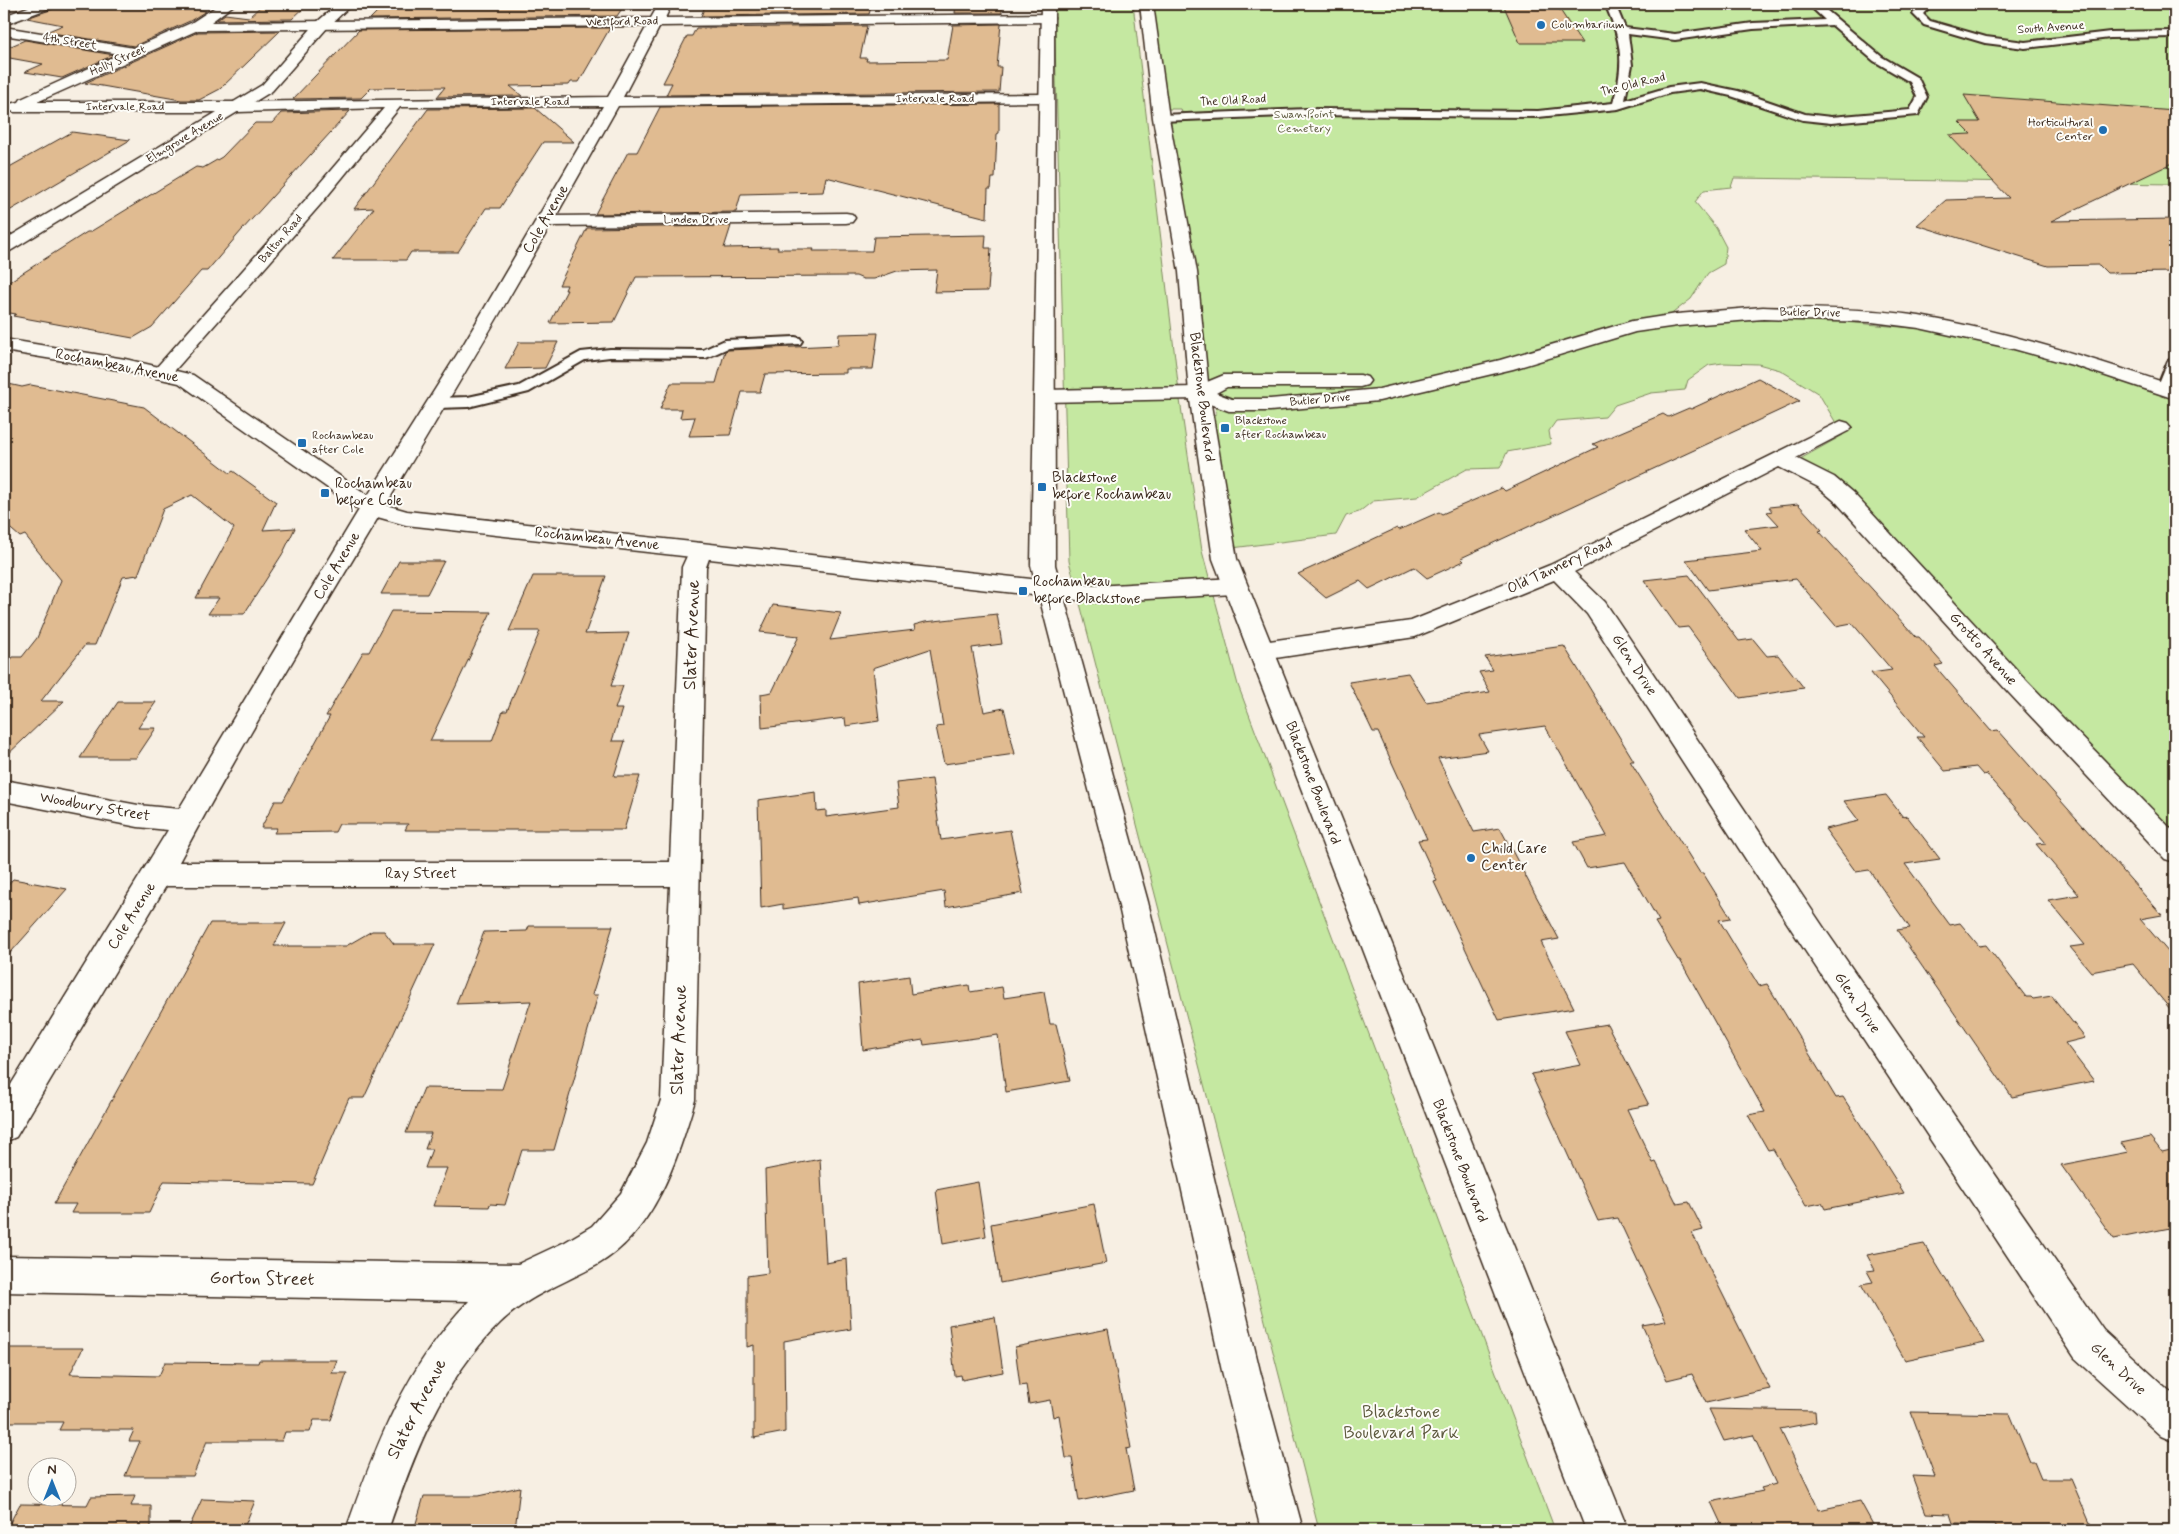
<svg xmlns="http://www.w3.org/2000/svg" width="2179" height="1534" viewBox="0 0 2179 1534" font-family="Mynerve,sans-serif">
  <rect width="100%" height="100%" fill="#f7efe3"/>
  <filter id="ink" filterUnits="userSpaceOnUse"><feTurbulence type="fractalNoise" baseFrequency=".02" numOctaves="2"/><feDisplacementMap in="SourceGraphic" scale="10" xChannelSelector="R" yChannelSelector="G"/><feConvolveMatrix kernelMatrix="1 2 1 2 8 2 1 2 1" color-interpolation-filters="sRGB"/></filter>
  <g filter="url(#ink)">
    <!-- green -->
    <path fill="#c5e8a1" stroke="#808960" d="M1054 4H1133L1180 400 1202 551 1238 685 1555 1530H1319L1069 561Z
      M1149 4H2175V184L1734 178 1731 187 1704 190 1695 202 1716 228 1726 247 1724 264 1708 273 1691 299 1656 326 1799 318 1946 331 2095 368 2175 392V844L1882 523 1841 490 1793 463 1843 435 1819 394 1780 370 1758 364 1723 363 1709 365 1688 380 1685 390 1651 393 1615 405 1605 417 1556 421 1549 431 1551 444 1507 452 1500 468 1467 469 1417 497 1373 501 1359 512 1346 516 1336 535 1232 548 1207 416 1216 414 1213 383 1207 382 1165 121 1184 120 1181 109H1164Z"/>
    <!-- building -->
    <path fill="#e0bb91" stroke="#3b2a1e" d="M56 4H163L206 11 190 21 134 46 46 32 63 25 27 18 53 9Z
      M263 4H308L292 19 217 20 225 14 249 17Z
      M385 4H625L617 16 370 19Z
      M706 4H872L869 14 701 16Z
      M956 4H1002V13H955Z
      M1503 4H1556L1582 43H1520Z
      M1001 24 997 67H1001L999 92 666 95 672 83H663L687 36H692L696 28 867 26 860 58H867L866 61 947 60 953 25Z
      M610 28 579 82H571L569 85 510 86 522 96 437 97 445 87 371 88 361 98 293 99 359 30Z
      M280 31 220 89 199 100H181L85 83 198 32Z
      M25 40 114 55 62 78 25 72 43 64 4 57V49Z
      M1964 95 2175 111V162L2051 221 2175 219V272L2107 273 2099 265 2048 266 1917 225 1946 200 2009 198 1949 135 1971 134 1959 122H1980Z
      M999 104V133L997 134 995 178H992L991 189H988L987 218 826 177 823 192 741 194 736 212 595 214 628 152H637L660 107Z
      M535 108 574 142H543L500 208H486L458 252H411L406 260H333L374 208 354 209 428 109Z
      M350 111 242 230 207 271H201L152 327 133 338 13 316 16 314 4 312V285L87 232H90L196 167 203 168 222 157 255 123H272L281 113Z
      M72 132 130 140 4 214V170Z
      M731 226 724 248 778 247 777 249H814L813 251H872L874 237 986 235 985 248H991L988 291 934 292 937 270 897 271 874 279H863L856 276 636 277 614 322 550 323 567 290H565L567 285H559L587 228Z
      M878 333 873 369H846V373L765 374 760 392H742L730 435 689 436 695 417 680 418 682 409H660L671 383H716L725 351 728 350 838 345 839 334Z
      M519 342H558L545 368 505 369Z
      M1758 378 1800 401 1461 558 1464 561 1427 578 1414 567 1369 589 1360 581 1326 598 1298 574 1397 528 1399 530 1439 512 1442 514 1502 488 1505 491 1598 447 1593 444 1663 414 1668 417 1689 408 1691 409Z
      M4 383 22 387 31 385 144 407 230 473 233 471 276 502 263 530 295 528 283 553 244 614H208L219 598H196L234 528 192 495 163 509 138 575 123 577 95 645H85L41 701H64L4 758V668L13 657H22L37 638 61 580 25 535 20 537 4 523Z
      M1798 504 1822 530 1819 531 1916 637H1919L1943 664 1935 666 1991 731 1998 730 2162 915 2140 919 2175 960V1015L2133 964 2091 972 2070 947 2085 945 2048 900 2079 895 2036 844 2046 843 1986 774 1983 775 1976 767 1945 771 1917 737H1924L1871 673 1892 670 1852 623 1836 626 1796 579 1708 590 1686 560 1762 551 1744 529 1779 525 1767 512 1772 511 1769 507Z
      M399 561H444L427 594H381Z
      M1689 575 1739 641 1753 639 1767 656 1778 655 1804 688 1740 698 1688 627 1678 628 1644 580Z
      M533 576H606L585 634 629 633 611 686H623L615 709H622L612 741H625L614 776H640L624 830H405L408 824H339L335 832 274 833 277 828H261L275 801H283L330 716H326L363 652H369L391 611 491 612 430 741H492L503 711H507L540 631H509Z
      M773 605 841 613 830 640 915 630 914 625 925 622 997 614 1002 644 972 648 984 712 1004 708 1015 754 944 764 936 727 943 726 930 649 873 668 879 721 846 726 845 718 762 728 761 694 772 692 799 636 760 632Z
      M1564 646 1634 761H1630L1700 873H1703L1731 918 1719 920 1759 986 1767 984 1836 1098 1843 1097 1904 1193 1825 1209 1822 1203 1806 1206 1773 1149 1768 1150 1748 1115 1765 1112 1680 960H1678L1655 922 1659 921 1625 862 1587 868 1573 842 1607 836 1545 726 1479 735 1488 751 1438 758 1474 832 1500 828 1559 939 1541 942 1574 1008 1499 1020 1434 882 1437 881 1418 840 1427 839 1378 732H1373L1349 682 1408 673 1426 702 1490 692 1479 672 1493 670 1485 657Z
      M118 702H156L138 728H156L136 758H80Z
      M932 779 941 840 1010 830 1023 893 946 907 944 891 859 905 858 898 783 909V904L761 908 758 800 816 792 817 811 826 810V817L899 807 896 783Z
      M1886 795 1903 817 1907 816 1940 859 1905 864 1950 925 1960 923 1979 946 1986 945 2026 997H2031L2033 999 2052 996 2085 1038 2065 1043 2094 1081 2012 1097 1897 930 1910 928 1869 870 1856 872 1825 829 1859 821 1844 801Z
      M13 879 67 889 4 960V889Z
      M210 923H286L274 946H346L372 931H384L394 944H435L364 1098H349L312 1184 164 1181 149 1213H71L76 1204H54Z
      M529 926H613L592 995H598L554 1150H522L505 1205 490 1204 489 1207 433 1206 447 1168H425L432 1149H425L431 1133H406L424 1088 502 1089 531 1001 456 1004 484 932 527 931Z
      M909 976 911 994 969 985 970 992 1002 987 1004 998 1044 992 1050 1024H1056L1070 1081 1006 1092 998 1035 924 1045 923 1040 863 1050 858 984Z
      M1607 1024 1649 1105 1627 1109 1653 1163 1656 1162 1677 1204 1689 1202 1703 1230 1692 1233 1770 1389 1706 1403 1692 1374 1667 1380 1642 1325 1666 1321 1618 1218 1598 1221 1531 1074 1581 1065 1565 1031Z
      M2150 1137 2162 1152 2175 1149V1227L2114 1239 2061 1165 2128 1152 2121 1143Z
      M820 1159 826 1263 847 1259 851 1329 784 1341 785 1432 754 1438V1345L747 1347V1276L768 1273 765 1170Z
      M978 1182 986 1236 943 1244 936 1190Z
      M1094 1204 1106 1263 1000 1283 991 1224Z
      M1924 1244 1985 1343 1905 1360 1861 1284 1873 1282 1867 1271 1875 1270 1867 1255Z
      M995 1317 1003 1372 962 1380 961 1375 955 1376 949 1325Z
      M1108 1329 1131 1448 1126 1449 1134 1490 1079 1501 1072 1458H1066L1059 1415 1053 1417 1050 1400 1029 1404 1026 1385 1020 1386 1015 1347Z
      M4 1348H83L70 1374 159 1376 165 1362 258 1363 259 1360H337L332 1373H347L331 1420H314L310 1432H285L282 1441H207L193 1476H125L140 1441H129L134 1430H59L63 1422H4Z
      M1709 1409 1815 1411 1816 1422 1780 1429 1819 1510 1860 1501 1876 1530H1724L1711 1502 1763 1491 1761 1488 1776 1484 1753 1435 1724 1441Z
      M1911 1412 2010 1414 2030 1462H2034L2041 1479H2071L2093 1530H1998L1995 1524 1953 1523 1950 1514 1926 1513 1912 1476 1935 1477Z
      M520 1487 515 1530H414L424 1496H478Z
      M135 1496 131 1506H151V1530H6L20 1504 87 1505 91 1497Z
      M202 1499 255 1501 243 1530H188Z"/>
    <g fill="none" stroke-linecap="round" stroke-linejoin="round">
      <!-- service casing -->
      <g stroke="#3b2a1e" stroke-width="4">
        <path id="service" d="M1605 4H1615L1625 28 1675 34 1753 23 1825 20 1808 4H1819L1882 57 1918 78 1927 97 1918 115 1831 123 1803 120 1731 96 1700 89 1670 93 1618 109 1538 117 1308 115 1161 121 1155 118 1161 115 1308 109 1538 111 1613 103C1625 64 1622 41 1605 4ZM1832 25 1874 61 1910 82 1917 97 1910 110 1831 117 1805 114 1738 91 1700 83 1669 87 1625 100 1632 65 1628 34 1675 40 1753 29Z
          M1922 4H1932L1923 14 1930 21 1986 37 2025 42 2110 32 2175 31V37L2110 38 2025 48 1985 43 1924 25 1913 14Z
          M795 337 800 338 802 341 800 344 728 348 706 358 610 357 585 360 529 392 468 407 437 408 429 403 437 398 468 397 519 386 581 352 610 349 703 350 725 340Z
          M2175 357C2176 368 2178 389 2164 392L2159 391 2157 388 2168 361Z"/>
      </g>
      <!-- minor casing -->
      <g stroke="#3b2a1e" stroke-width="3">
        <path id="minor" d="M36 4H54L52 7 4 25V16Z
          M220 4H235L211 22 651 18 659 4H672L665 18 1047 14 1054 18 1047 22 660 26 623 97 1046 94 1053 98 1046 102 618 106 556 216 846 213 852 214 855 218 852 222 846 223 550 226C429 440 295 646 179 862H670L682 567 692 545 700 543 708 545 712 550 706 567 695 1100C677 1160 655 1232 597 1265 563 1284 529 1295 500 1323 441 1381 414 1454 388 1530H346C376 1445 405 1367 469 1301L4 1292V1256L518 1264 565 1242 592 1226 621 1193 647 1143 661 1100 670 886H166L16 1137 4 1142V1096L168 830 138 827 4 801V780L138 805 179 809 360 508 463 345 603 106 400 107 320 205 169 377 162 379 155 377 152 373 155 369 308 197 384 108 238 112H14L9 110 6 107 9 104 19 102 21 99 120 54 4 35V27L134 48 191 23ZM647 26 608 97 238 102H37L198 30Z
          M1763 307C1815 309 1867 308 1919 316 2006 331 2091 358 2175 386V399L2076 366 2014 349 1919 328 1872 322 1763 319 1677 326 1635 332 1513 369 1379 401 1270 411H1229L1196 399 1044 402 1037 400 1034 396 1037 392 1044 390 1195 387 1224 375H1360L1367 377 1370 381 1367 385 1360 387H1227L1216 393 1232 399H1270L1379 389 1500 360 1632 321 1677 314Z
          M1841 421 1848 423 1852 427 1848 431 1796 458 1834 477 1853 493 2027 681 2175 833V862L2165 859 2009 693 1837 503 1818 487 1779 467 1574 572 1605 602 1826 931 2103 1330 2175 1396V1442L2161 1436 2075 1358 1804 949 1587 614 1554 580 1415 637 1262 660 1253 657 1249 651 1253 645 1262 642 1411 621 1550 565Z"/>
      </g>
      <!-- tertiary casing -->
      <g stroke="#3b2a1e" stroke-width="3">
        <path id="tertiary" d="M338 4H352L327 28 272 91 10 251 4 252V240L262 85 317 22Z
          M4 339 125 359 193 375 379 503 407 511 1095 586 1234 578 1243 580 1246 586 1243 592 1234 594 1095 602 406 525 363 513 179 383 125 371 4 351Z"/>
      </g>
      <!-- secondary casing -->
      <g stroke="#3b2a1e" stroke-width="3">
        <path id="secondary" d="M1041 4H1054L1055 565 1148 902 1260 1371 1303 1530H1261L1222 1371 1118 902 1031 565Z
          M1140 4H1153L1169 118 1197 272 1209 393 1237 559 1628 1530H1586L1213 559 1189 393 1179 272 1153 118Z"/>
      </g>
      <!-- service -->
      <use href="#service" fill="#fdfcf7" fill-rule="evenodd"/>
      <!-- minor -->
      <use href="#minor" fill="#fdfcf7" fill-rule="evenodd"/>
      <!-- tertiary -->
      <use href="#tertiary" fill="#fdfcf7" fill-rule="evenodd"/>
      <!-- secondary -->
      <use href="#secondary" fill="#fdfcf7" fill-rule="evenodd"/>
    </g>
  </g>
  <!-- markers -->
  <g fill="#1f6fb2" stroke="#fdfcf7" stroke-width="2">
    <circle cx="1541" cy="25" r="5"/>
    <circle cx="2103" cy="130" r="5"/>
    <rect x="1220" y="423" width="10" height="10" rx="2.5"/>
    <rect x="297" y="438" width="10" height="10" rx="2.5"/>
    <rect x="1037" y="482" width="10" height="10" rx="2.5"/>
    <rect x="320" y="488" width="10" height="10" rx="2.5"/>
    <rect x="1018" y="586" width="10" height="10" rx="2.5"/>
    <circle cx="1471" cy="858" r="5"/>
  </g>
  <g text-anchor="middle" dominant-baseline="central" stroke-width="4" stroke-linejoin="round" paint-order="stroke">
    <!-- far-street labels -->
    <g font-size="12" fill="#3b2a1e" stroke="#fdfcf7">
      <text transform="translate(622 22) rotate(-1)">Westford Road</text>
      <text transform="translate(2051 28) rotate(-4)">South Avenue</text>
      <text transform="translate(70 42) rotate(9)">4th Street</text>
      <text transform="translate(118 61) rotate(-24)">Holly Street</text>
      <text transform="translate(1633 85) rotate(-14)">The Old Road</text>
      <text x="935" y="99">Intervale Road</text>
      <text transform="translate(1233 101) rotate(-3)">The Old Road</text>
      <text x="530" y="102">Intervale Road</text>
      <text x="125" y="107">Intervale Road</text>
      <text transform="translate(185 138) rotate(-31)">Elmgrove Avenue</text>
      <text x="696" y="220">Linden Drive</text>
      <text transform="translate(281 239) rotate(-49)">Balton Road</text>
      <text transform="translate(1810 313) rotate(1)">Butler Drive</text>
      <text transform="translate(1320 400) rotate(-5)">Butler Drive</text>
    </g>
    <!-- far-poi labels -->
    <g font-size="12" fill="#3b2a1e" stroke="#fdfcf7" text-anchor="start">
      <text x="1551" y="25">Columbariium</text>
      <text x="2093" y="123" text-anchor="end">Horticultural<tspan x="2093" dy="14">Center</tspan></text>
      <text x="1235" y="421">Blackstone<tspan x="1235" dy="14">after Rochambeau</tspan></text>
      <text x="312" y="436">Rochambeau<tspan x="312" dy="14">after Cole</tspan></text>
    </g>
    <!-- far-park labels -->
    <g font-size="12" fill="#5e5a3f" stroke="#fdfcf7">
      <text x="1304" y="115">Swan Point<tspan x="1304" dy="14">Cemetery</tspan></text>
    </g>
    <!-- street labels -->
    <g font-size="15" fill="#3b2a1e" stroke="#fdfcf7">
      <text transform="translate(546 219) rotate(-60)">Cole Avenue</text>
      <text transform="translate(117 366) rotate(11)">Rochambeau Avenue</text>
      <text transform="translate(1202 397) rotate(83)">Blackstone Boulevard</text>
      <text transform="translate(597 539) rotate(6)">Rochambeau Avenue</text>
      <text transform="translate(337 566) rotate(-59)">Cole Avenue</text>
      <text transform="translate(1560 566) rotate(-25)">Old Tannery Road</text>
      <text transform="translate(1983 649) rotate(48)">Grotto Avenue</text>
      <text transform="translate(1634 665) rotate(57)">Glen Drive</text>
      <text transform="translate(1313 783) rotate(69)">Blackstone Boulevard</text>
      <text transform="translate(95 807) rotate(10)">Woodbury Street</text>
      <text x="421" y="874">Ray Street</text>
      <text transform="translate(132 916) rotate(-58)">Cole Avenue</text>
      <text transform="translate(1857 1003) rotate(56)">Glen Drive</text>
      <text transform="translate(1460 1161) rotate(69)">Blackstone Boulevard</text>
      <text transform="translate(2118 1369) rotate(43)">Glen Drive</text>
    </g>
    <!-- poi labels -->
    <g font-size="15" fill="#3b2a1e" stroke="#fdfcf7" text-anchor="start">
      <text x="1052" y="478">Blackstone<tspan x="1052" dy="17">before Rochambeau</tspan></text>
      <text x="335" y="484">Rochambeau<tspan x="335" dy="17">before Cole</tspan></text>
      <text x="1033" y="582">Rochambeau<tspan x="1033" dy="17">before Blackstone</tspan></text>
      <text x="1481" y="849">Child Care<tspan x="1481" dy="17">Center</tspan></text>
    </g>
    <!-- near-street labels -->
    <g font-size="18" fill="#3b2a1e" stroke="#fdfcf7">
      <text transform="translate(692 635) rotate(-88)">Slater Avenue</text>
      <text transform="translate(679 1040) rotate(-88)">Slater Avenue</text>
      <text transform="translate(262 1279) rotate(1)">Gorton Street</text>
      <text transform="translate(417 1409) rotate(-63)">Slater Avenue</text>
    </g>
    <!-- near-park labels -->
    <g font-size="18" fill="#5e5a3f" stroke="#fdfcf7">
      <text x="1401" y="1412">Blackstone<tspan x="1401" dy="21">Boulevard Park</tspan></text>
    </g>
  </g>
  <!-- margin -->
  <rect width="2179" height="1534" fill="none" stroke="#fdfcf7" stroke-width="20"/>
  <rect x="10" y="10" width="2159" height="1514" fill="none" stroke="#3b2a1e" stroke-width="2" filter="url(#ink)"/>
  <!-- north arrow -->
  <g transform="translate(52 1482)"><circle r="24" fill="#fdfcf7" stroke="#afa8a0"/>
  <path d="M0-4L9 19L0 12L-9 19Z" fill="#1f6fb2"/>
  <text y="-8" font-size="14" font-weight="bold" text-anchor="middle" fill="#3b2a1e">N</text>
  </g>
</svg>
